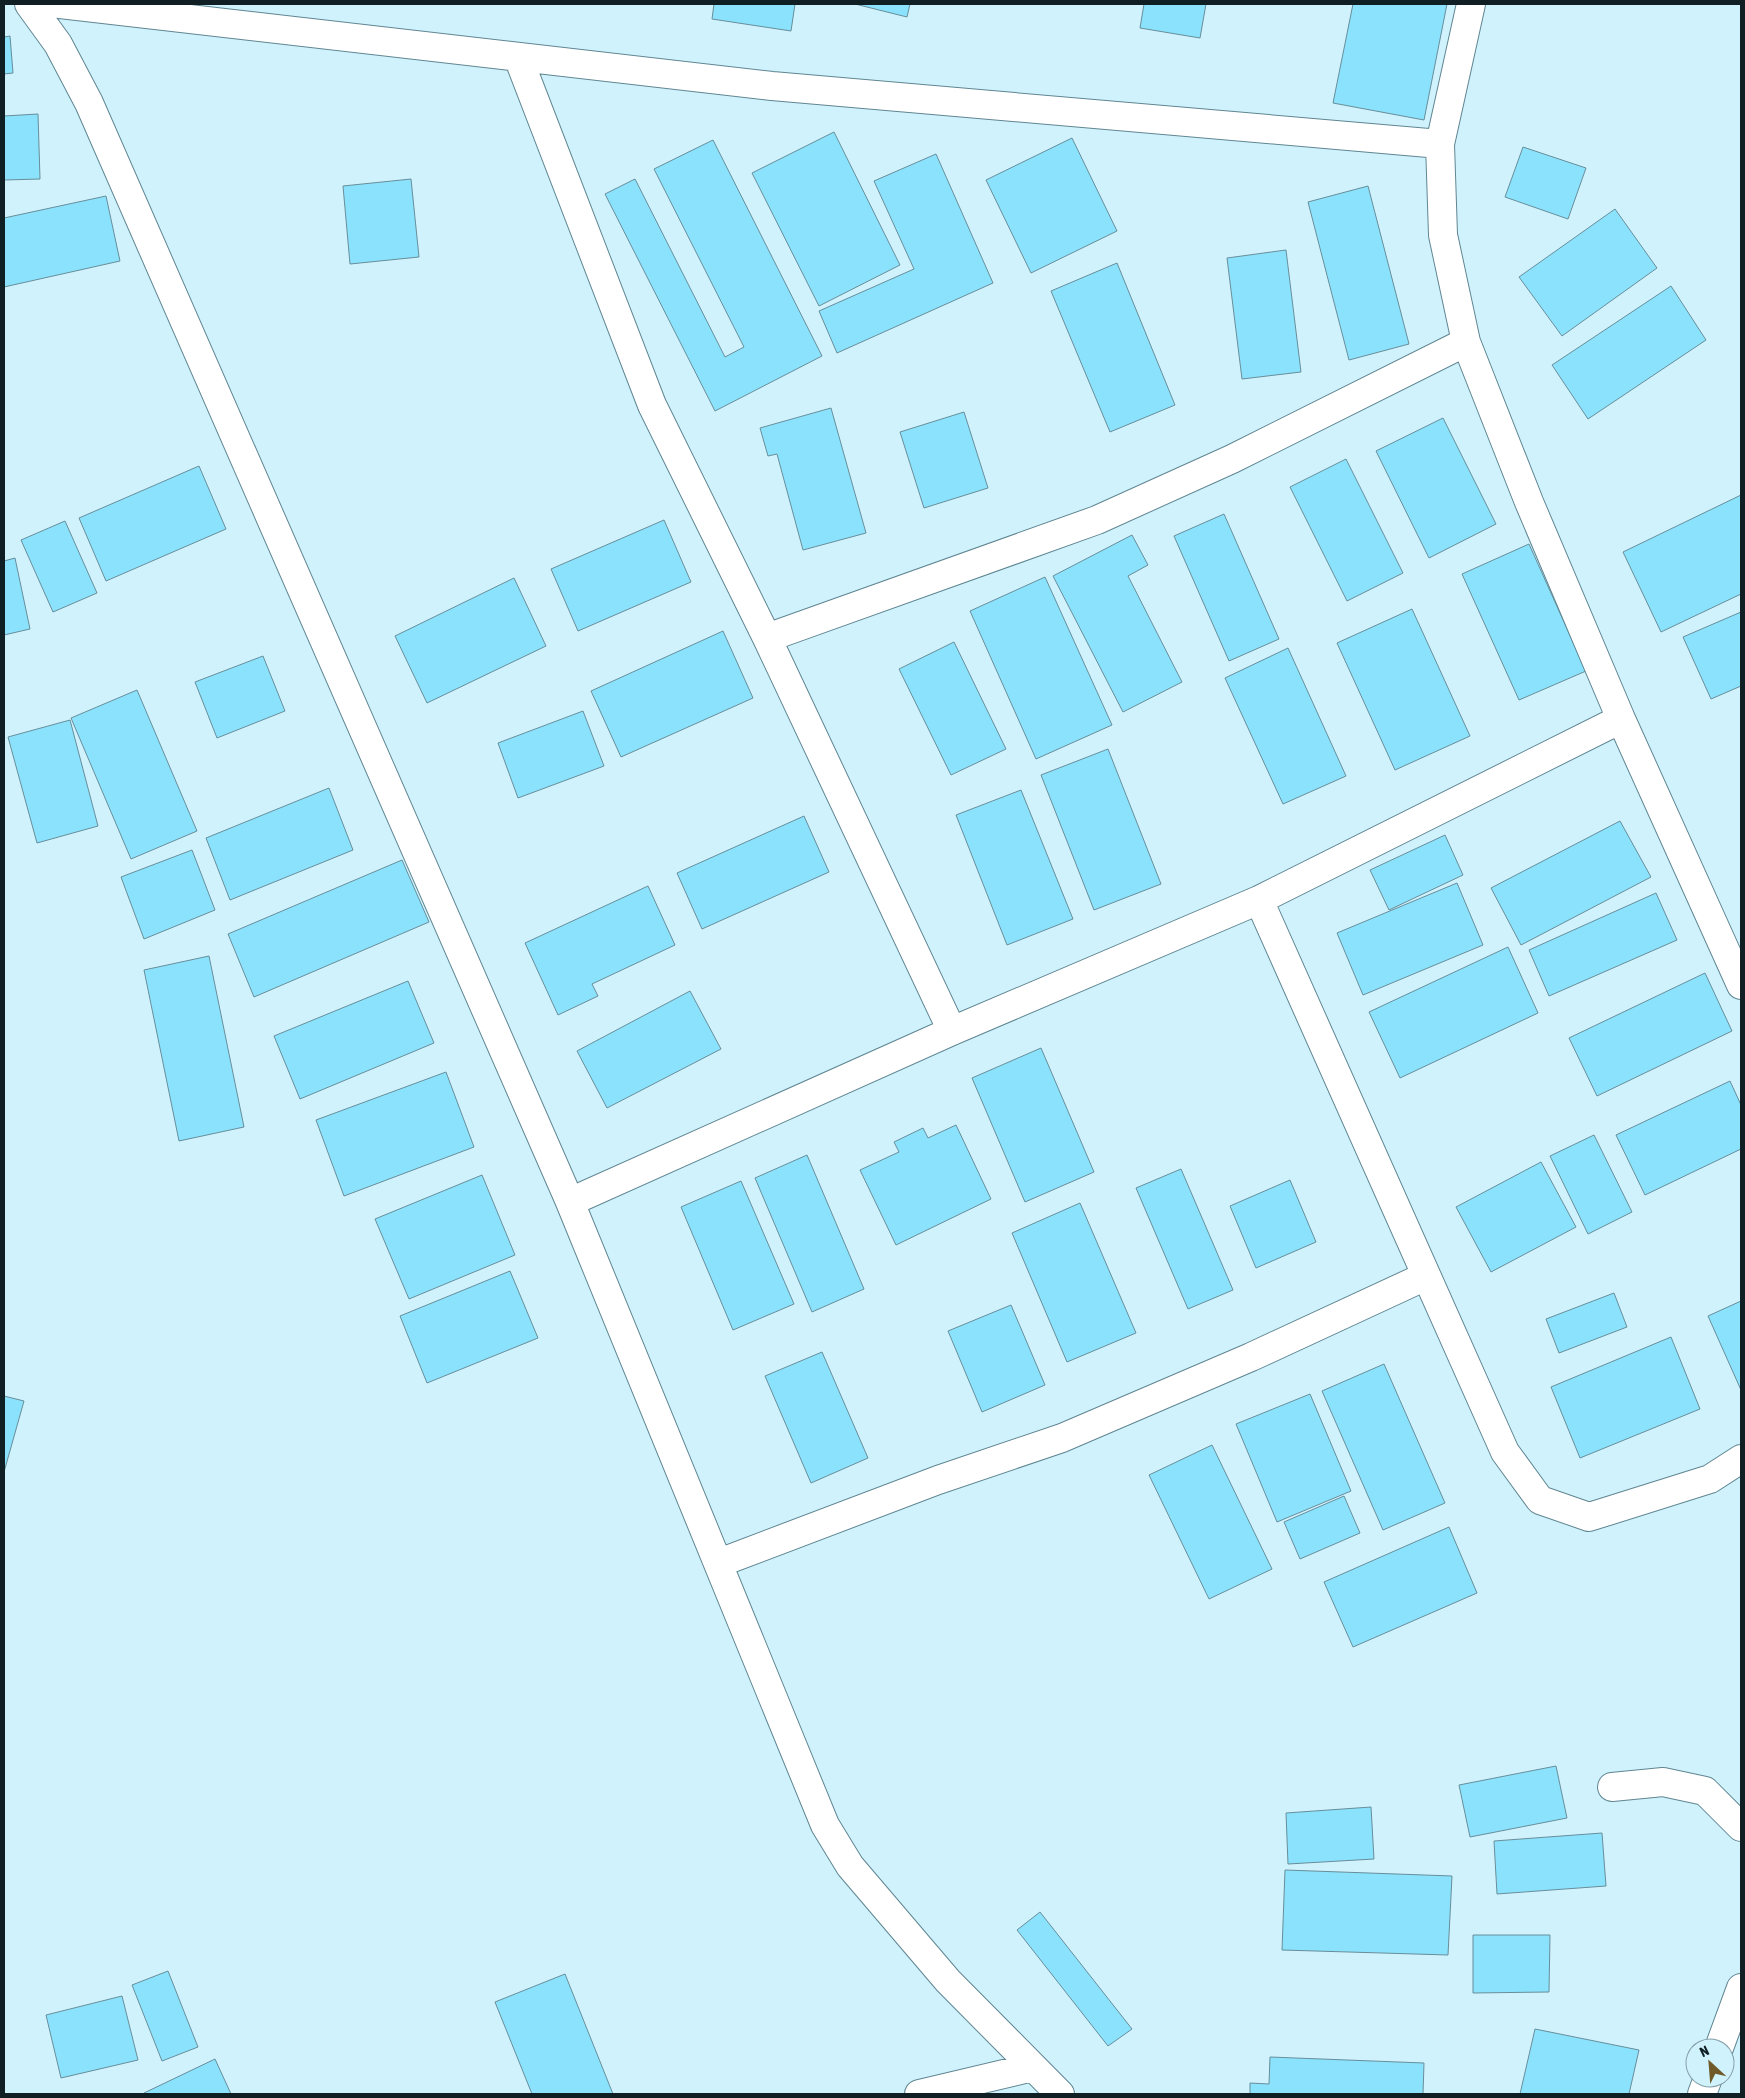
<svg xmlns="http://www.w3.org/2000/svg" width="1745" height="2098" viewBox="0 0 1745 2098" font-family="'Asap Condensed',sans-serif">
  <rect width="100%" height="100%" fill="#d0f2fd"/>
  <!-- building -->
  <path fill="#8be2fc" stroke="#678e9b" d="M714 4H795L791 31 712 19Z
    M855 4H910L907 17Z
    M1144 4H1206L1200 38 1140 28Z
    M1353 4H1447L1424 120 1333 103Z
    M10 36 13 73 4 74V37Z
    M38 114 40 179 4 180V116Z
    M834 132 900 265 819 306 752 173Z
    M1072 138 1117 231 1031 273 986 180Z
    M713 140 822 356 715 411 605 194 635 179 725 357 744 347 654 169Z
    M1523 147 1586 168 1568 219 1505 197Z
    M936 154 993 283 837 353 819 311 914 269 874 181Z
    M411 179 419 257 350 264 343 186Z
    M1368 186 1409 344 1349 360 1308 202Z
    M106 196 120 261 4 287V218Z
    M1615 209 1657 268 1562 336 1519 277Z
    M1286 250 1301 372 1242 379 1227 258Z
    M1117 263 1175 405 1110 432 1051 291Z
    M1671 286 1706 340 1588 419 1552 365Z
    M831 408 866 533 803 550 777 454 768 456 760 428Z
    M964 412 988 488 924 508 900 432Z
    M1443 418 1496 524 1429 558 1376 451Z
    M1346 459 1403 573 1347 601 1290 487Z
    M199 466 226 529 106 581 79 518Z
    M1741 495V594L1661 632 1623 552Z
    M1224 514 1279 639 1229 661 1174 536Z
    M664 520 691 582 578 631 551 569Z
    M65 521 97 593 53 612 21 540Z
    M1132 535 1148 565 1128 576 1182 682 1123 712 1053 576Z
    M1529 544 1586 671 1519 700 1462 574Z
    M15 558 30 629 4 635V561Z
    M1045 577 1112 725 1036 759 970 611Z
    M514 578 546 646 427 703 395 636Z
    M1412 609 1470 736 1395 770 1337 643Z
    M1741 612V686L1711 699 1683 637Z
    M723 631 753 698 621 757 591 691Z
    M954 642 1006 749 951 775 899 669Z
    M1288 648 1346 776 1283 804 1225 678Z
    M263 656 285 711 217 738 195 682Z
    M137 690 197 831 131 859 71 718Z
    M583 711 604 766 518 798 498 743Z
    M70 720 98 826 37 843 8 737Z
    M1108 749 1161 884 1094 910 1041 775Z
    M329 788 353 850 230 900 206 838Z
    M1021 790 1073 919 1007 945 956 815Z
    M804 816 829 872 702 929 677 873Z
    M1620 821 1651 877 1521 945 1491 888Z
    M1445 835 1463 875 1389 910 1370 870Z
    M192 850 215 910 144 939 121 877Z
    M402 860 429 922 254 997 228 934Z
    M1457 883 1483 945 1363 995 1337 933Z
    M648 886 675 945 592 984 598 996 558 1015 525 943Z
    M1656 893 1677 940 1549 996 1529 950Z
    M1508 947 1538 1013 1400 1078 1369 1012Z
    M209 956 244 1127 179 1141 144 970Z
    M1705 973 1732 1031 1597 1096 1569 1038Z
    M408 981 434 1043 300 1099 274 1036Z
    M690 991 721 1049 607 1108 577 1051Z
    M1041 1048 1094 1172 1025 1202 972 1078Z
    M446 1072 474 1147 344 1196 316 1120Z
    M1730 1081 1741 1105V1149L1645 1195 1616 1135Z
    M956 1125 991 1199 896 1245 860 1170 899 1152 894 1142 923 1128 928 1138Z
    M1594 1135 1632 1212 1588 1234 1550 1156Z
    M807 1155 864 1289 812 1312 755 1178Z
    M1541 1162 1576 1227 1491 1272 1456 1207Z
    M1181 1169 1233 1290 1188 1309 1136 1188Z
    M482 1175 515 1255 409 1299 375 1219Z
    M1290 1180 1316 1242 1256 1268 1230 1206Z
    M741 1181 794 1304 733 1330 681 1207Z
    M1080 1203 1136 1333 1067 1362 1012 1233Z
    M510 1271 538 1338 427 1383 400 1316Z
    M1614 1293 1627 1327 1559 1353 1546 1319Z
    M1741 1301V1390L1708 1316Z
    M1011 1305 1045 1385 982 1412 948 1331Z
    M1671 1337 1700 1409 1580 1458 1551 1387Z
    M822 1352 868 1458 811 1483 765 1376Z
    M1384 1364 1445 1503 1383 1530 1322 1391Z
    M1310 1394 1351 1491 1277 1522 1236 1424Z
    M4 1396 24 1401 4 1472Z
    M1212 1445 1272 1569 1209 1599 1149 1475Z
    M1344 1496 1360 1533 1300 1559 1284 1522Z
    M1449 1527 1477 1593 1353 1647 1324 1582Z
    M1556 1766 1567 1818 1470 1837 1459 1785Z
    M1371 1807 1374 1859 1288 1864 1286 1813Z
    M1602 1833 1606 1886 1497 1894 1494 1841Z
    M1285 1870 1452 1876 1448 1955 1282 1950Z
    M1040 1912 1132 2029 1108 2046 1017 1930Z
    M1473 1935H1550L1549 1992 1473 1993Z
    M168 1971 198 2047 162 2061 132 1985Z
    M565 1974 613 2094H532L495 2002Z
    M122 1996 138 2060 61 2078 46 2015Z
    M1535 2029 1639 2050 1629 2094H1520Z
    M1270 2057 1424 2063 1423 2094H1250V2083L1269 2084Z
    M215 2059 231 2094H144V2093Z"/>
  <g fill="none" stroke-linecap="round" stroke-linejoin="round">
    <!-- minor casing -->
    <g stroke="#5f8692" stroke-width="30">
      <path id="minor" d="M29 4 58 44 89 103 570 1202 825 1825 850 1866 948 1981 1060 2094
        M60 4 772 86 1440 144
        M1471 4 1440 144 1443 235 1466 342 1529 502 1621 719 1741 985
        M518 57 652 405 767 638 952 1031
        M767 638 1097 520 1232 459 1466 342
        M1259 900 1505 1452 1540 1500 1589 1517 1710 1479 1741 1459
        M570 1202 952 1031 1259 900 1621 719
        M719 1563 938 1480 1062 1438 1251 1357 1426 1276
        M1612 1787 1663 1782 1705 1791 1741 1827
        M1719 2048 1741 1988
        M919 2094 1033 2067
        M1702 2094 1708 2078"/>
    </g>
    <!-- minor -->
    <use href="#minor" stroke="#fff" stroke-width="28"/>
  </g>
  <!-- border -->
  <rect width="1745" height="2098" fill="none" stroke="#0f1f24" stroke-width="10"/>
  <!-- north arrow -->
  <g transform="translate(1710 2063) rotate(334)"><circle r="24" fill="#d0f2fd" stroke="#839ea6"/>
  <path d="M0-4L9 19L0 12L-9 19Z" fill="#715a2a"/>
  <text y="-8" font-size="14" font-weight="bold" text-anchor="middle" fill="#0f1f24">N</text>
  </g>
</svg>
